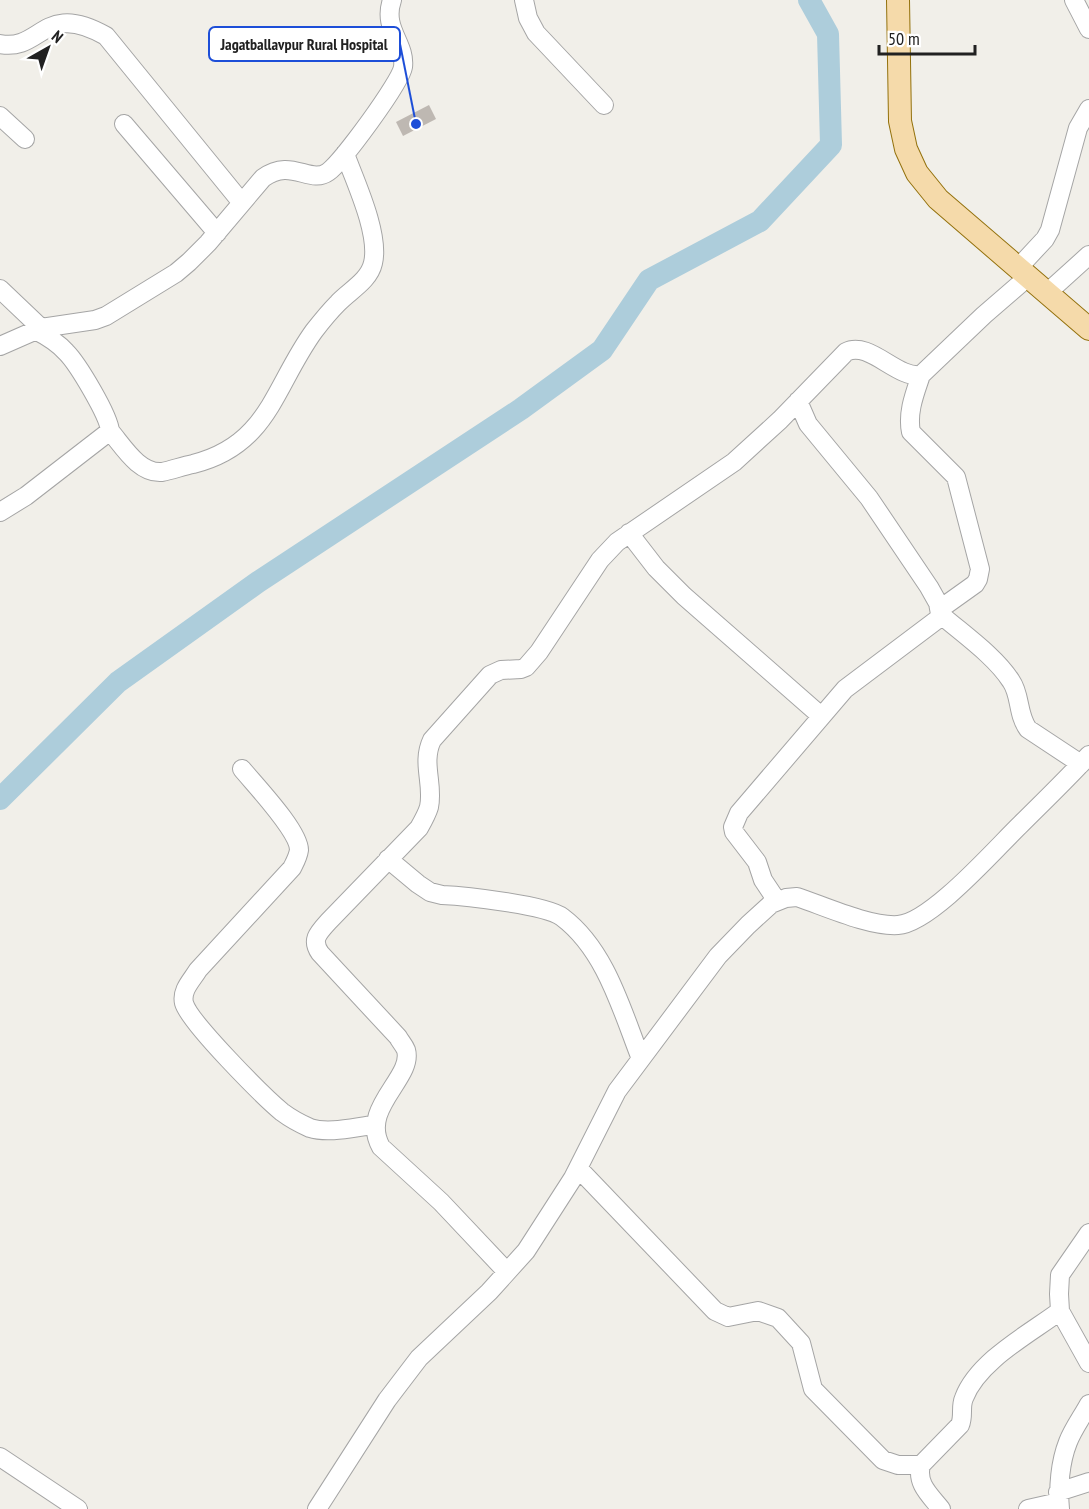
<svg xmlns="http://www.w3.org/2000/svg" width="1089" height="1509" viewBox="0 0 1089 1509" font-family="'PT Sans Narrow',sans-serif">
  <rect width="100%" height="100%" fill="#f1efe9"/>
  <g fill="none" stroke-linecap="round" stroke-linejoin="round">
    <!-- river -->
    <path stroke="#adcddb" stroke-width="22" d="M0 799 118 682 258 582 521 409 602 350 649 280 760 221 831 145 828 34 809 0"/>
  </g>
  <!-- building -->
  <path fill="#beb8b2" d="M429 105 436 119 403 136 396 122Z"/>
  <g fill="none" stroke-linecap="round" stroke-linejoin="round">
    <!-- minor casing -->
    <g stroke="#a5a5a5" stroke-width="20">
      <path id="minor" d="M524 0 528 18 536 33 604 105
        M1074 0 1089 29
        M0 44C42 52 43 0 106 36L242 203
        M0 116 25 139
        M124 124 217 233
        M1018 268 1045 239 1050 230 1078 128 1089 109
        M0 289 41 328
        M1047 293 1089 255
        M0 346 41 328 95 320 106 316 176 273 189 262 208 243 263 178C291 157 310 185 328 172 342 162 401 82 403 67 406 43 382 29 392 0
        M921 375C915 393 907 412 911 432L956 477 980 569 978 579 975 584 940 609
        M110 431C123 446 139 474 162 472 172 470 183 466 193 464 269 445 274 386 314 331 321 322 329 312 338 303 349 291 369 281 373 263 380 234 355 181 345 154
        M0 512 26 496 110 431C109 416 78 364 66 352 57 342 47 336 35 330
        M629 533 656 568 684 596 821 716
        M940 614C963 634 995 656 1011 681 1021 695 1017 714 1028 729L1081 764
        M242 769C256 786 299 831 299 850 298 857 295 862 292 868L198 970C192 980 181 990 184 1003 189 1022 264 1097 282 1112 290 1118 301 1124 310 1128 329 1134 355 1127 374 1125
        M388 859 418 884 430 892 442 895C465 896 546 905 562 917 606 950 622 1011 641 1059
        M777 901 763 880 757 862 734 832 733 827 739 813 845 689 938 619 940 614 938 603 929 587 869 498 808 424 798 401
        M578 1168 715 1311 728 1317 758 1311 778 1318 801 1343 813 1389 883 1460 898 1465H921
        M1089 1233 1060 1275 1059 1294 1060 1311 1089 1363
        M507 1272 441 1202 381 1147C359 1108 414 1078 406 1050 404 1045 400 1041 398 1037L320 953C311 940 318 933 328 922L419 828C423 821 427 814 429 807 434 784 421 763 432 740L490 675 501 670 521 669 526 667 539 652 600 560 617 542 734 462 780 420 846 352C869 340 897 379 921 375L984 315 1028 277
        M0 1457 78 1509
        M1058 1492 1089 1482
        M317 1509 387 1400 419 1358 489 1292 526 1251 573 1178 617 1091 718 956 748 925 771 904 786 898 797 897C824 906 870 927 898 925 931 923 996 848 1021 824 1044 801 1067 779 1089 755
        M941 1509C930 1495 916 1484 921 1465L960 1425C964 1416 960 1407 964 1398 978 1361 1029 1334 1060 1311
        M1028 1509 1059 1502
        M1060 1509C1058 1488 1060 1462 1068 1442 1073 1429 1082 1417 1089 1404"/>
    </g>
    <!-- major casing -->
    <g stroke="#93710c" stroke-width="24">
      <path id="major" d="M898 0 900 121 906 149 917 173 938 199 1089 329"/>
    </g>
    <!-- minor -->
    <use href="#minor" stroke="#fff" stroke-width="18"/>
    <!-- major -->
    <use href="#major" stroke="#f5daaa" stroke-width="22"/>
  </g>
  <!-- callouts -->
  <path fill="none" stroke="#1d4ed8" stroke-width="2" d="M416 124L400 44"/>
  <circle fill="#1d4ed8" stroke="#fff" stroke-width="2" cx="416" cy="124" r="6"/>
  <rect fill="#fff" stroke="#1d4ed8" stroke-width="2" x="209" y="27" width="191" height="34" rx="6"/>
  <g font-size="16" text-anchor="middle" font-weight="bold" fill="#212121">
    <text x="304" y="50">Jagatballavpur Rural Hospital</text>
  </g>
  <!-- north arrow -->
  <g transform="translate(48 48) rotate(40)" stroke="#ffffff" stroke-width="4.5" paint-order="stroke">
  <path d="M0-4.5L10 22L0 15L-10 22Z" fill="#212121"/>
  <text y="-9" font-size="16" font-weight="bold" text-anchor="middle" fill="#212121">N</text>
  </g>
  <!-- scale -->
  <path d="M879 45v9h96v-9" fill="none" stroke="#212121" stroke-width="3"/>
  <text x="888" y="45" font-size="18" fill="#212121" stroke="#ffffff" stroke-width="4.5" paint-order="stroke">50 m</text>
</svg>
